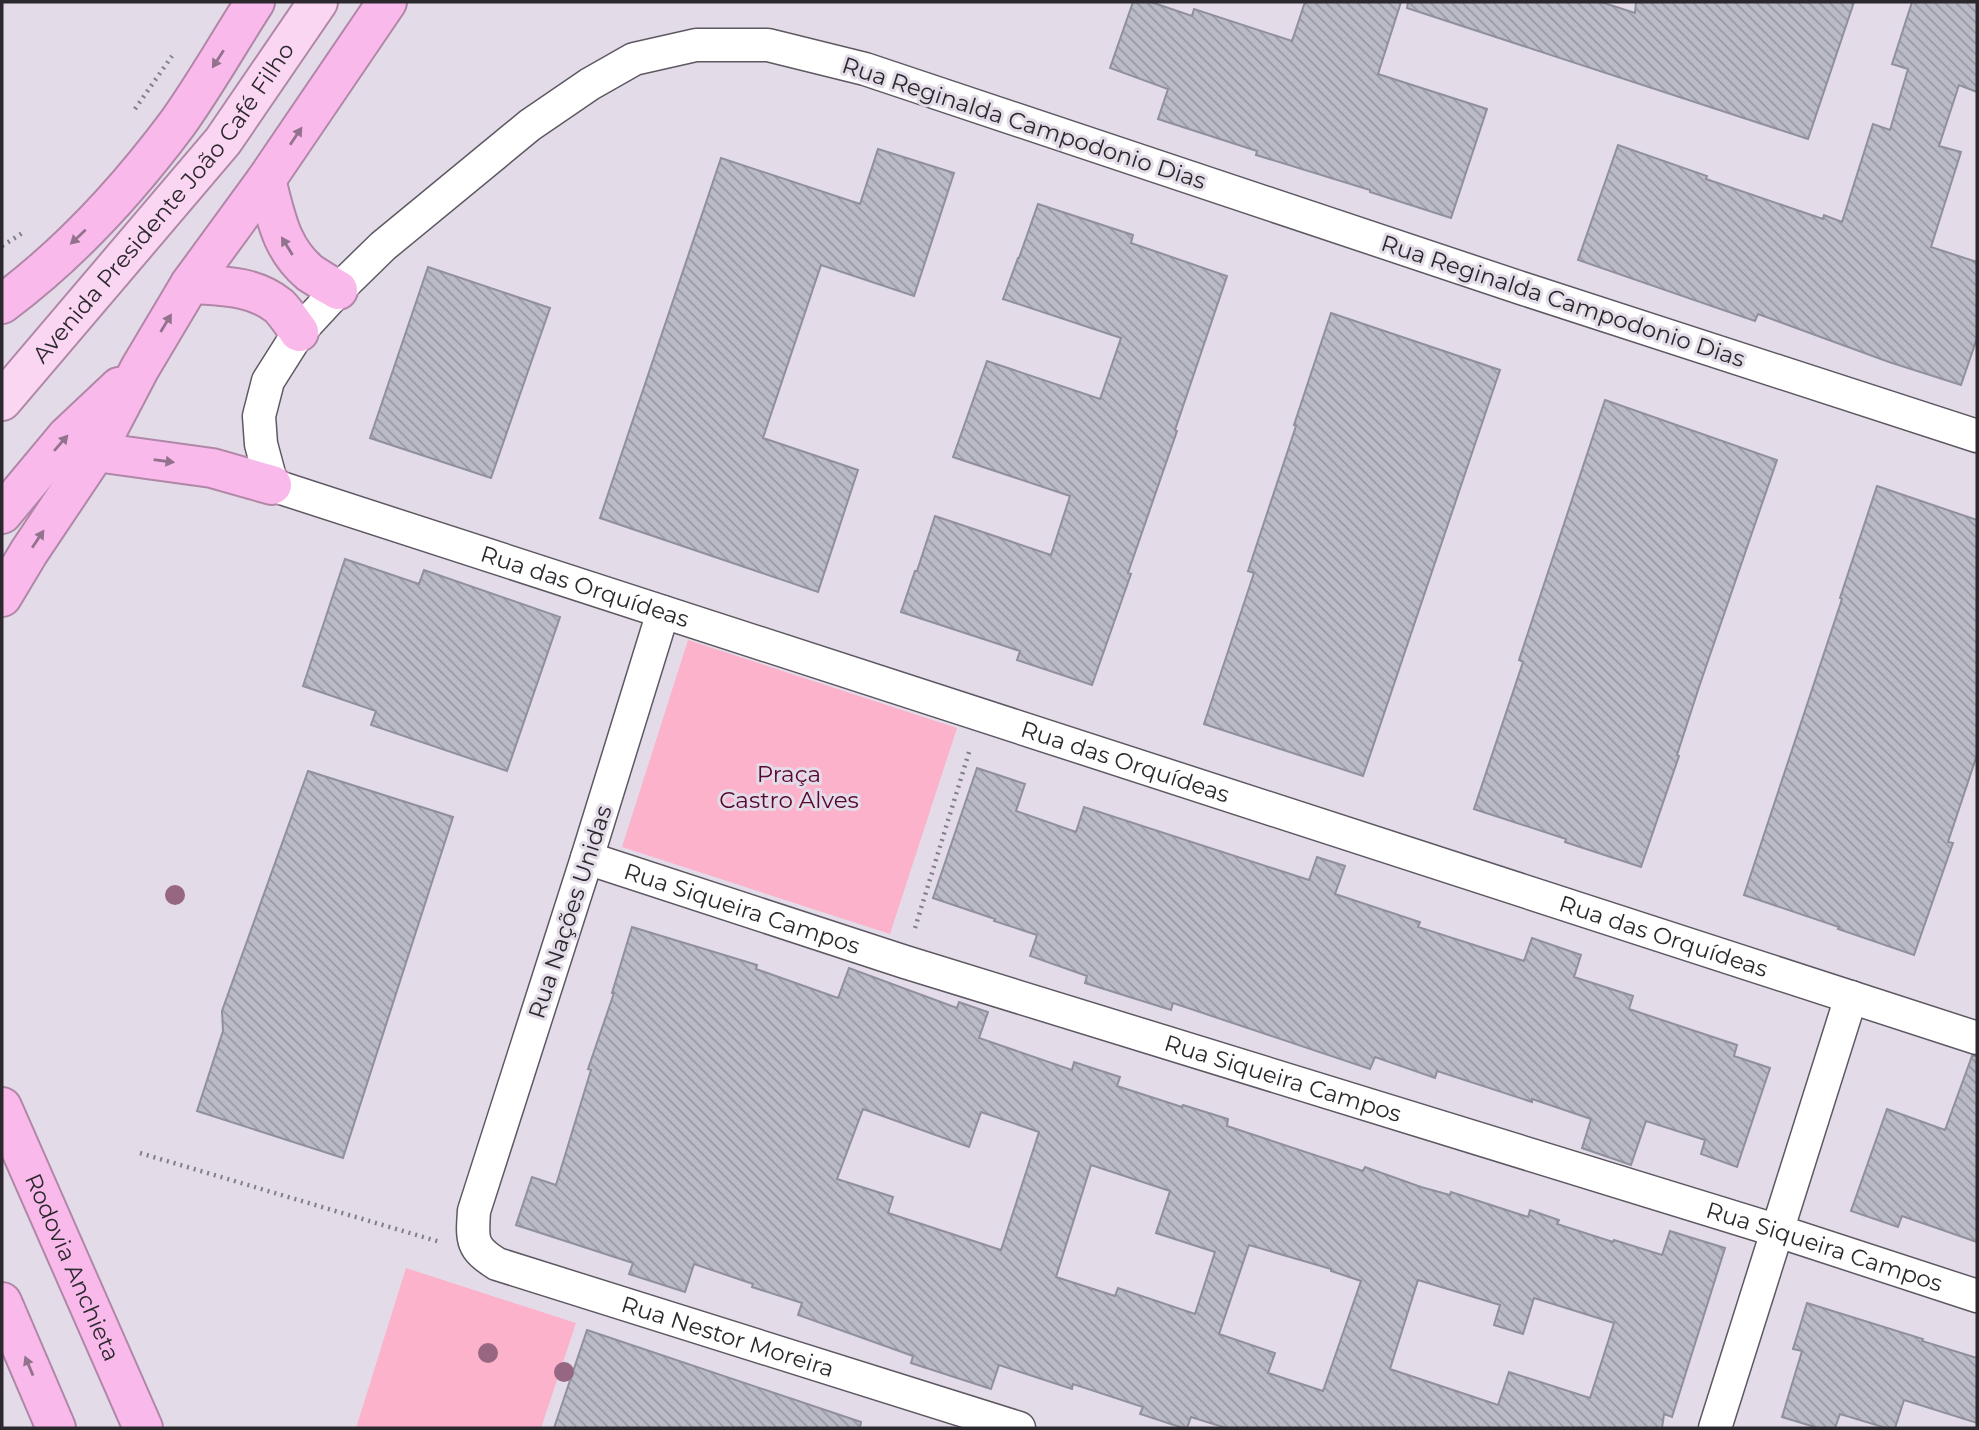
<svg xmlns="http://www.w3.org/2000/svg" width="1979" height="1430" viewBox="0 0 1979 1430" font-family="Montserrat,sans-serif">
  <defs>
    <pattern id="building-back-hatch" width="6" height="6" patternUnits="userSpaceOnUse" patternTransform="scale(1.75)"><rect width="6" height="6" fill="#bbbbc8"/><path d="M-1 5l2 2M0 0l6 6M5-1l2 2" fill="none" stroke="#9898a3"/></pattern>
  </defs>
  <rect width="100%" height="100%" fill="#e3dce8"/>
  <!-- green -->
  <path fill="#fcb2ca" d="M688 640 957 728 890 934 622 847Z
    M406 1268 576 1323 541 1428H356Z"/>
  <!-- building -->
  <path fill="url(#building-back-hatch)" stroke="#90909c" stroke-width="2" fill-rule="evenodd" d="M1133 2H1151L1192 16 1194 9 1292 41 1305 2H1401L1378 74 1487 109 1451 218 1370 192V190L1256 155 1257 151 1158 119 1168 89 1110 68Z
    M1408 2H1601L1635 13 1636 2H1854L1808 139 1407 8Z
    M1912 2H1977V92L1959 85 1939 146 1961 152 1931 247 1977 262V338L1961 385 1889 362 1758 314 1755 321 1578 260 1618 145 1707 176 1706 179 1823 219 1824 215 1842 222 1873 124 1890 130 1908 69 1892 64Z
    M878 149 954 173 914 296 821 265 763 438 858 470 818 592 600 518 721 158 860 204Z
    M1038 204 1133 235 1131 243 1227 276 1175 430 1177 431 1128 573 1131 574 1092 685 1017 660 1020 651 901 612 915 571H917L935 516 1051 555 1070 496 953 457 987 361 1100 399 1121 338 1003 299 1018 258H1019Z
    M428 267 550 308 491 478 370 438Z
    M1331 313 1500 370 1363 776 1204 724 1254 573 1248 571 1296 426 1294 425Z
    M1605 400 1777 460 1699 687 1677 755 1679 756 1641 867 1565 842 1566 839 1474 809 1523 662 1519 660Z
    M1877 486 1977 520V755L1948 842 1953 843 1914 955 1838 929 1839 927 1744 895 1842 599 1840 598Z
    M345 559 419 584 424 570 560 617 507 771 371 725 376 711 303 686Z
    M977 768 1025 784 1016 811 1076 832 1084 807 1309 880 1317 857 1345 866 1335 894 1420 922 1418 927 1524 961 1532 938 1581 955 1574 977 1633 996 1629 1009 1737 1045 1734 1056 1770 1068 1737 1167 1701 1154 1705 1140 1646 1121 1631 1165 1582 1148 1591 1119 1532 1099V1102L1437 1071 1435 1078 1375 1057 1370 1069 1173 1003 1171 1010 1085 983 1087 976 1030 956 1037 935 994 921 995 919 933 898Z
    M308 771 453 817 343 1158 197 1111 223 1031 222 1011Z
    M632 927 757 965 756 969 838 998 849 968 957 1008 959 1002 988 1012 979 1038 1072 1070 1074 1062 1120 1077 1117 1086 1182 1107 1183 1105 1228 1119 1227 1126 1363 1171 1365 1167 1421 1187 1450 1195 1451 1192 1528 1217 1530 1210 1559 1220 1557 1224 1613 1242 1614 1240 1662 1255 1670 1231 1725 1248 1672 1417 1664 1414 1662 1428H1226L1191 1417 1187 1428H1183L1140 1414 1143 1407 1073 1384 1072 1389 999 1365 991 1389 911 1363 913 1356 798 1315 802 1303 752 1287 753 1284 694 1264 685 1292 629 1274 633 1263 516 1225 532 1177 556 1185 591 1070 588 1069 614 993H612ZM863 1109 969 1147 981 1112 1039 1132 1001 1250 888 1213 893 1197 837 1179ZM1091 1165 1170 1191 1156 1233 1215 1252 1195 1314 1118 1288 1115 1296 1056 1277ZM1249 1245 1331 1269V1271L1361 1281 1323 1391 1268 1373 1275 1353 1219 1334ZM1418 1280 1500 1305 1494 1325 1523 1334 1534 1298 1614 1323 1590 1398 1509 1372 1498 1405 1390 1369Z
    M1972 1056H1977V1242L1902 1216 1898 1227 1851 1211 1887 1109 1945 1130Z
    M1807 1303 1923 1339 1922 1341 1977 1358V1423L1904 1400 1895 1428H1886L1840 1414 1835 1428H1818L1782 1417 1802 1351 1793 1349Z
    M587 1330 861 1422 860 1428H554Z"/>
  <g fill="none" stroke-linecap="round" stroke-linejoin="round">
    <!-- street casing -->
    <g stroke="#5e5863" stroke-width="35">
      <g id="street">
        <path id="s1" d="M1977 436 1524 289 865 69 768 45H696L634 59 590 84 530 125 383 246 338 290 299 332 268 381 259 416 261 444 272 485 1977 1038"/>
        <path id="s2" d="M663 612 587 858 474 1211C472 1240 471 1248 497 1264L1019 1428"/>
        <path id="s3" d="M587 858 905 962 1778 1231 1977 1296"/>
        <path d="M1715 1428 1851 997"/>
      </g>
    </g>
    <!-- primary casing -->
    <g stroke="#b187a8" stroke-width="42">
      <g id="primary">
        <path id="s4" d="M2 401 223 141 318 2"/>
      </g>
    </g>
    <!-- highway casing -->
    <g stroke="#b187a8" stroke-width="42">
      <g id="highway">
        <path d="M266 180C276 216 280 248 310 273 319 279 329 285 338 290"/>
        <path d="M190 284C221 286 253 285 279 306 286 313 293 324 299 332"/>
        <path d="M2 304C69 254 127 191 177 124 205 85 229 42 255 2"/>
        <path d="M96 452 212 468 272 485"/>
        <path d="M2 514 67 436 119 387"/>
        <path d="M2 597 29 552 96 452 140 368 190 284 266 180 387 2"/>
        <path id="s5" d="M2 1107 143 1428"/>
        <path d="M2 1302 56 1428"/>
      </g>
    </g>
    <!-- path -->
    <path stroke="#827e86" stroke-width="4.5" stroke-dasharray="2 5" stroke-linecap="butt" d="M135 109 172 56
      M2 246 24 232
      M915 928 970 749
      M140 1153 440 1242"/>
    <!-- street -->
    <use href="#street" stroke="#fff" stroke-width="32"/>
    <!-- primary -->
    <use href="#primary" stroke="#fbd6f3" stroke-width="38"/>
    <!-- highway -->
    <use href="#highway" stroke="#f9baeb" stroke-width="38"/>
  </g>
  <!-- trees -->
  <g fill="#976782">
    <circle cx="175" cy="895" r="10"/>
    <circle cx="488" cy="1353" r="10"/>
    <circle cx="564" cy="1372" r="10"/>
  </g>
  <!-- one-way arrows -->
  <defs><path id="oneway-solid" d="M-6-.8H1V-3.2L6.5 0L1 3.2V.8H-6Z" transform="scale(1.75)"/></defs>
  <g fill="#92728c">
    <use href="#oneway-solid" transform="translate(218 59) rotate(123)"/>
    <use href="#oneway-solid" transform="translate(296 136) rotate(-56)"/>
    <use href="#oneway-solid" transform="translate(78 237) rotate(137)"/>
    <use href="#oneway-solid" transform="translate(287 246) rotate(-122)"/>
    <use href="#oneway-solid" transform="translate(166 323) rotate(-59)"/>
    <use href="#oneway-solid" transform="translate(61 443) rotate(-49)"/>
    <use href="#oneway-solid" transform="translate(164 461) rotate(8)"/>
    <use href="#oneway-solid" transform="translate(38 539) rotate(-56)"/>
    <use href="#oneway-solid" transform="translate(29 1366) rotate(-113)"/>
  </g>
  <g text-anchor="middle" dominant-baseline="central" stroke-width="6" stroke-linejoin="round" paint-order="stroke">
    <!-- street labels -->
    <g font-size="23" fill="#2b292d" stroke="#e3dce8">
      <text transform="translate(1024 123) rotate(18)">Rua Reginalda Campodonio Dias</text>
      <text stroke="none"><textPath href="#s4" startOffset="256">Avenida Presidente João Café Filho</textPath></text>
      <text transform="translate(1563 301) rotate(18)">Rua Reginalda Campodonio Dias</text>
      <text stroke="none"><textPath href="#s1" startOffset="2334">Rua das Orquídeas</textPath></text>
      <text stroke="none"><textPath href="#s1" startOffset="2902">Rua das Orquídeas</textPath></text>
      <text stroke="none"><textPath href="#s3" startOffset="163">Rua Siqueira Campos</textPath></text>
      <text transform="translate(570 912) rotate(-72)">Rua Nações Unidas</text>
      <text stroke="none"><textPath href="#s1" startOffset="3468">Rua das Orquídeas</textPath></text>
      <text stroke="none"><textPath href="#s3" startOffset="730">Rua Siqueira Campos</textPath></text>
      <text stroke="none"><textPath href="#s3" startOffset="1297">Rua Siqueira Campos</textPath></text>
      <text stroke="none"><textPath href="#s5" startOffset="175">Rodovia Anchieta</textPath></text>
      <text stroke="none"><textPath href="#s2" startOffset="933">Rua Nestor Moreira</textPath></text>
    </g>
    <!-- park labels -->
    <g font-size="23" fill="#58082e" stroke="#e3dce8">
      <text x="789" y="774">Praça<tspan x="789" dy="26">Castro Alves</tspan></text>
    </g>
  </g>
  <!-- border -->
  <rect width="1979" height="1430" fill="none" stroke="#2b292d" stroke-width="7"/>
</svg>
